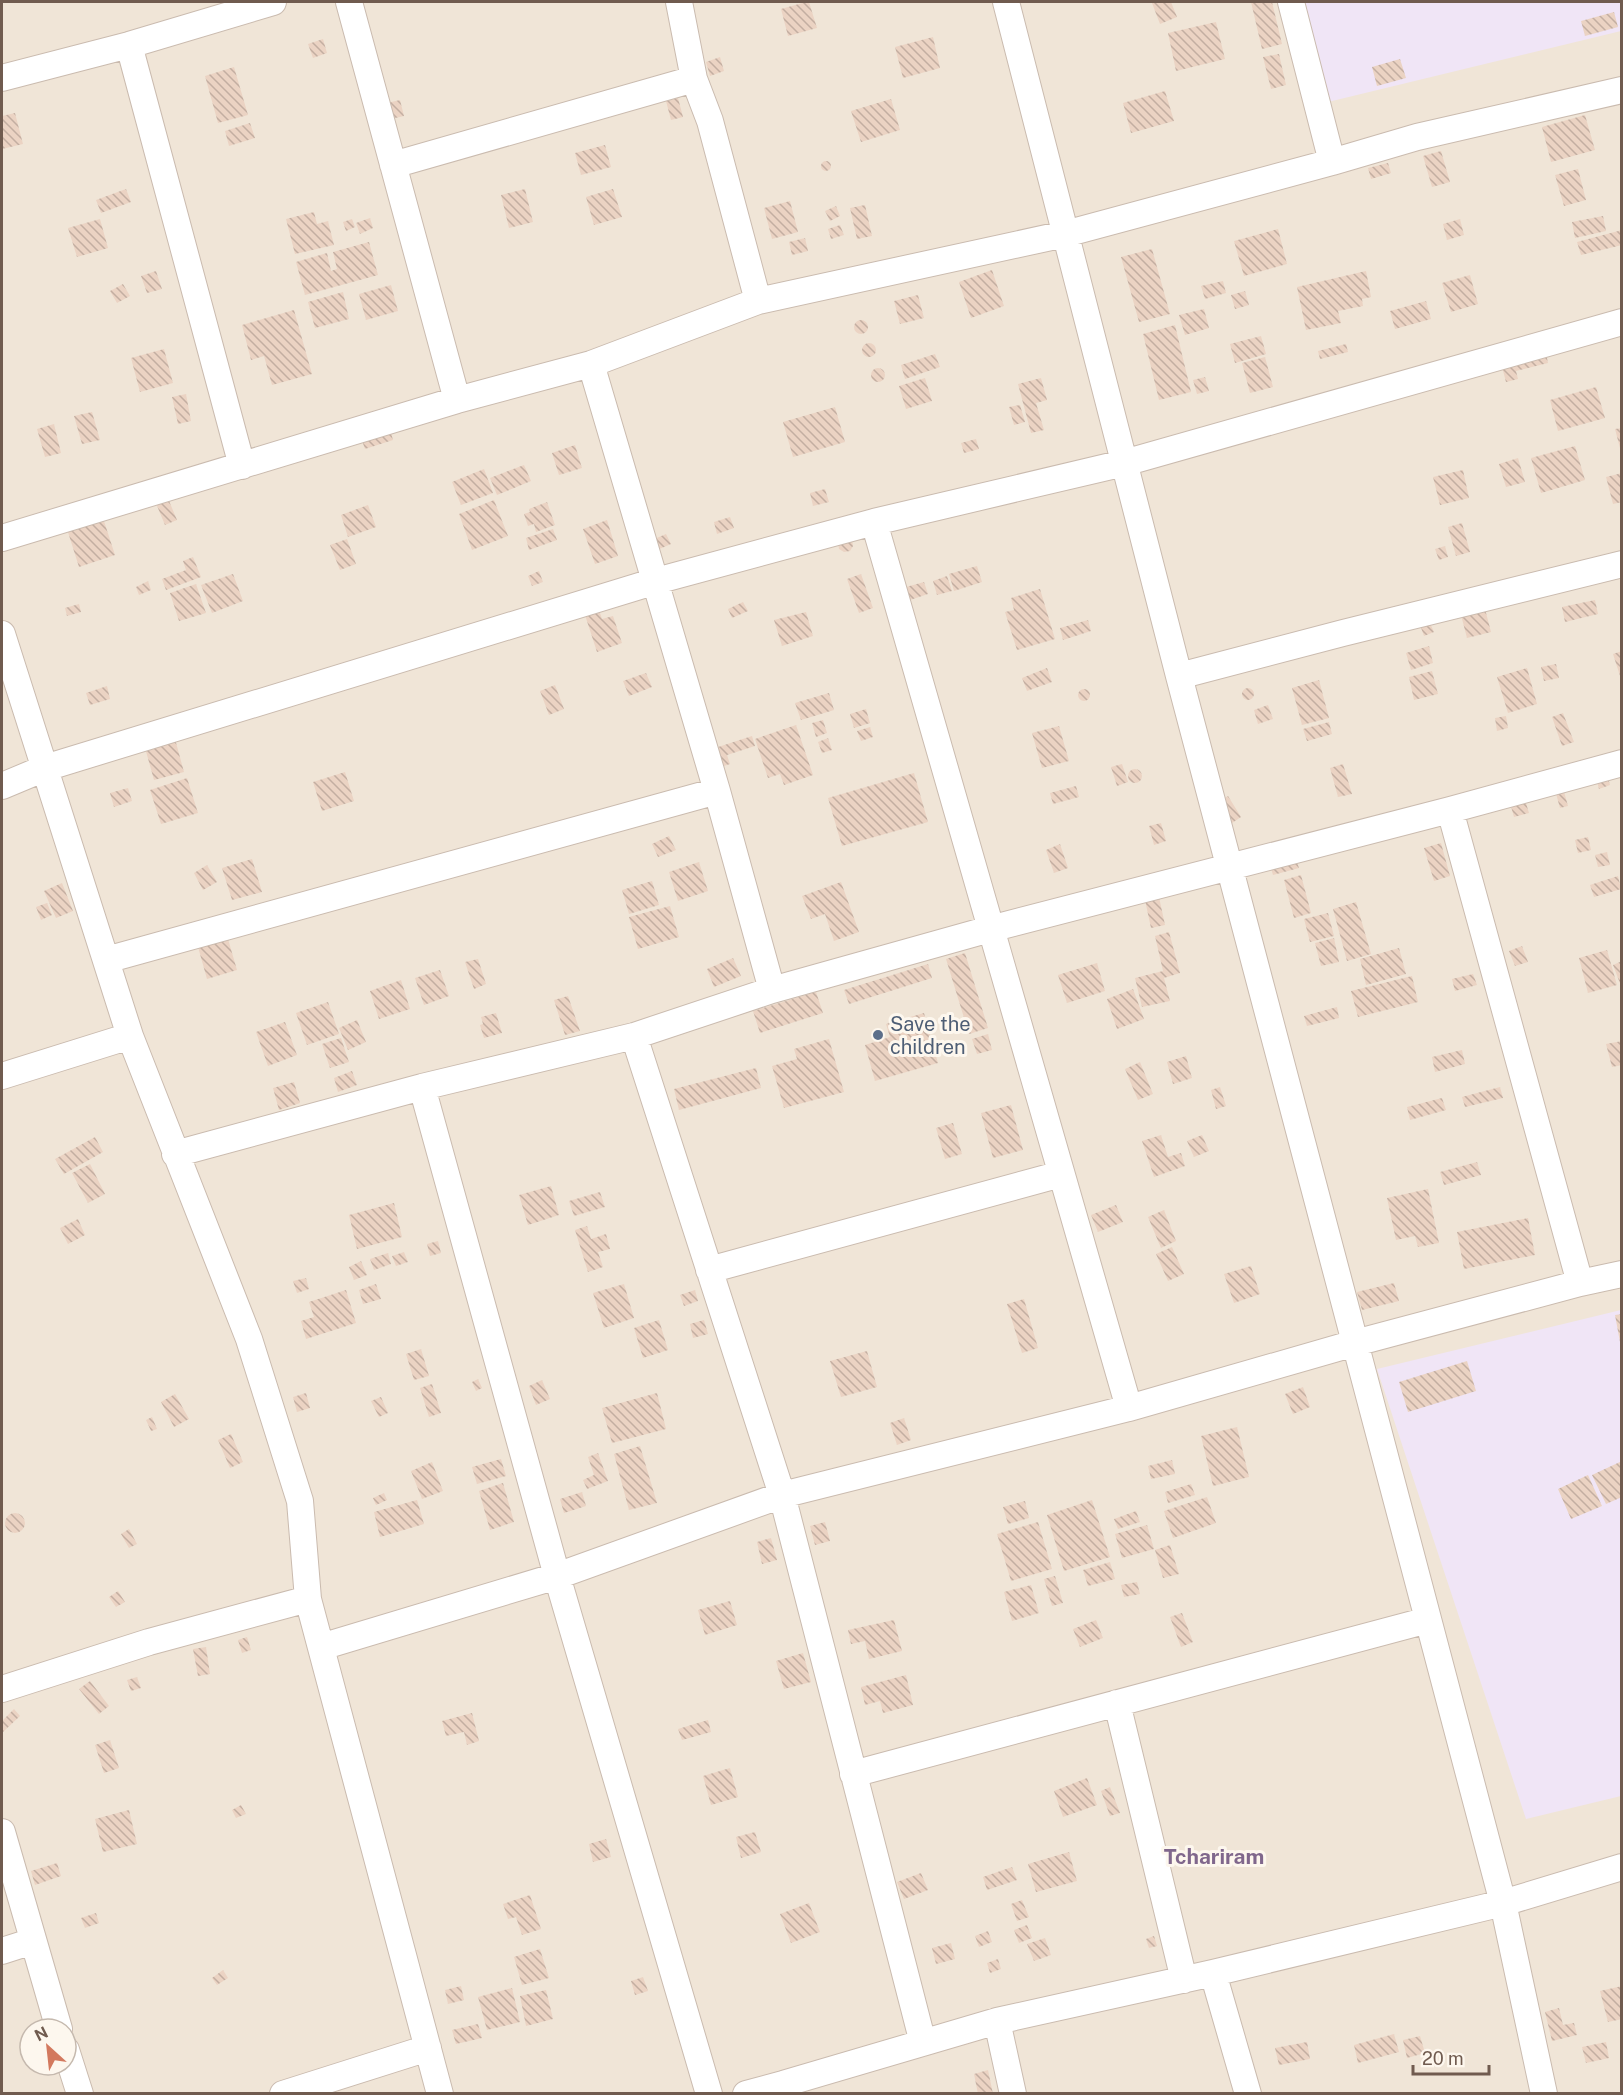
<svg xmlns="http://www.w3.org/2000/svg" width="1623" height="2095" viewBox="0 0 1623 2095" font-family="'Public Sans',sans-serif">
  <defs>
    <pattern id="building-back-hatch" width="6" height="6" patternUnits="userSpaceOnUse" patternTransform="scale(1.5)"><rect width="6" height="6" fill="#ebd3c3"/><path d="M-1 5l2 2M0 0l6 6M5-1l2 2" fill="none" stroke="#c3aea1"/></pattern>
  </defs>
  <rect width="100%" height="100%" fill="#f9f3e8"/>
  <!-- residential -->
  <path fill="#f0e5d7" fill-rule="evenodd" d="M2 2H1621V2093L2 2094ZM30 2029H66V2065H30Z"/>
  <!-- education -->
  <path fill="#f0e5f6" d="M1304 2H1621V31L1328 102Z
    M1621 1310V1796L1526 1819 1377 1369Z"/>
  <!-- building -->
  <path fill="url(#building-back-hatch)" d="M806 2H809L817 28 788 36 781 9Z
    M1156 2H1171L1177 17 1160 24 1152 3Z
    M1251 2H1272L1282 44 1262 49Z
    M1614 12 1618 27 1585 36 1581 21Z
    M1216 22 1225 59 1176 71 1168 33Z
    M933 37 940 68 903 78 895 47Z
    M323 39 327 53 313 58 308 44Z
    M1279 54 1286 85 1271 89 1263 57Z
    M720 57 724 71 710 76 706 62Z
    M1400 59 1406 78 1377 86 1372 67Z
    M234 67 248 115 218 123 205 76Z
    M1165 91 1174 121 1131 133 1123 103Z
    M678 98 683 117 671 120 666 101Z
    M891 99 900 130 861 142 851 111Z
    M400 100 404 116 391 119 387 103Z
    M15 113 23 144 2 149V116Z
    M1585 115 1595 150 1551 162 1542 127Z
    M250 123 255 138 229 146 225 131Z
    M605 145 611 167 581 175 575 153Z
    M1441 151 1450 182 1432 187 1423 156Z
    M821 166a5 5 0 1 1 10 0a5 5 0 1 1-10 0Z
    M1388 163 1391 173 1371 179 1368 168Z
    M1578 169 1586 200 1564 206 1555 175Z
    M126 189 131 202 101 213 96 200Z
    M525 189 533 222 509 228 501 195Z
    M613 189 622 217 594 225 586 197Z
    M790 201 798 232 772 239 764 208Z
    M865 205 872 236 857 239 850 208Z
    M836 206 840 216 830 221 825 211Z
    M314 212 317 224 328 221 334 245 295 254 286 219Z
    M1603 216 1606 231 1575 238 1572 222Z
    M370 218 373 228 360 234 356 223Z
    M100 219 108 248 77 257 68 228Z
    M352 219 355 227 346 231 343 222Z
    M1460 219 1464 235 1447 240 1443 224Z
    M840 225 844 235 831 239 828 229Z
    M1278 229 1287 264 1244 276 1234 241Z
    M1622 230V245L1581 255 1577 242Z
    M805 238 808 251 792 255 789 242Z
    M369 242 378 275 305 295 296 262 327 253 331 271 337 269 333 252Z
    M1152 249 1170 314 1139 322 1121 257Z
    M992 270 1004 306 971 318 959 282Z
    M156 271 162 289 147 293 141 276Z
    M1366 271 1371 297 1362 299 1363 306 1338 311 1341 323 1306 330 1297 287Z
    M1470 275 1478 304 1451 312 1442 283Z
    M1223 281 1226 293 1205 299 1201 286Z
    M123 284 130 296 117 303 110 291Z
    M391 285 398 311 366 320 359 294Z
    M1245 291 1249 305 1235 309 1231 295Z
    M343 292 349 319 315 328 308 302Z
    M918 295 924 318 900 324 894 301Z
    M1426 301 1431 319 1395 329 1390 311Z
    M1204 309 1209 328 1185 335 1179 315Z
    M294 310 312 374 272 385 264 356 251 360 242 325Z
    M854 327a7 7 0 1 1 14 0a7 7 0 1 1-14 0Z
    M1175 325 1191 392 1159 400 1143 334Z
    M1261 336 1266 354 1235 363 1230 344Z
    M862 350a7 7 0 1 1 14 0a7 7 0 1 1-14 0Z
    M1346 344 1348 352 1320 359 1318 351Z
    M164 349 173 383 140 392 131 358Z
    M1546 353 1548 363 1516 371 1518 379 1506 382 1501 363Z
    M935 354 940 367 905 379 901 365Z
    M1265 357 1273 387 1250 393 1242 363Z
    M871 375a7 7 0 1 1 14 0a7 7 0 1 1-14 0Z
    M1205 377 1209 391 1197 394 1193 380Z
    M925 378 932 401 906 409 899 386Z
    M1041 378 1047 400 1036 403 1044 430 1031 433 1018 384Z
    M1596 387 1605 418 1558 431 1550 400Z
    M186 394 191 421 178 424 172 397Z
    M1020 405 1025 422 1014 425 1009 407Z
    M835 407 845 442 793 457 783 422Z
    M92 412 100 440 82 444 74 416Z
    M54 424 61 453 45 457 37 429Z
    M389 426 393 440 365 449 360 435Z
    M1622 428V451L1621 452 1615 429Z
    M976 439 979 449 964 453 961 443Z
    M575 445 582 468 559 475 552 453Z
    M1575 446 1585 480 1541 493 1531 458Z
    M1518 458 1525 482 1506 487 1499 464Z
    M524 465 531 481 497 495 490 478Z
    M484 469 493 493 461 505 452 482Z
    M1463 470 1469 498 1440 505 1433 477Z
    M1622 473V502L1613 504 1606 477Z
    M825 489 829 502 813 506 810 493Z
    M167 496 177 520 165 525 155 501Z
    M494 500 508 536 472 550 459 514Z
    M547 502 555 525 536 532 534 524 528 526 524 514 530 512 529 509Z
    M368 505 376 527 348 537 341 515Z
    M730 517 734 528 717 534 714 522Z
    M103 518 115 555 79 567 67 529Z
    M607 520 618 556 595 564 583 529Z
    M1462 523 1470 552 1456 556 1448 527Z
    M553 529 557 540 529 550 526 538Z
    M666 534 671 544 657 550 652 540Z
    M347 539 356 564 340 570 330 545Z
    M852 540 853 546 850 551 844 552 839 549 838 543Z
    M1445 546 1448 557 1439 560 1435 549Z
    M193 557 201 577 166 590 162 579 186 570 183 561Z
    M977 566 982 582 954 591 949 574Z
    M539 571 543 582 532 586 528 576Z
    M233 574 243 601 212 613 201 585Z
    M861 574 873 608 859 613 847 579Z
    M947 576 952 591 937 595 933 581Z
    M148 581 151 590 139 595 136 587Z
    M924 582 928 594 910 600 906 587Z
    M196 584 206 613 179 621 170 593Z
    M1040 589 1055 639 1017 650 1005 612 1014 610 1011 598Z
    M1595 600 1598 614 1565 622 1562 607Z
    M743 602 748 611 732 618 728 609Z
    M79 604 81 612 67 616 65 608Z
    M598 607 602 619 613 616 622 643 597 652 584 612Z
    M1485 609 1491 632 1467 638 1461 615Z
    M806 612 813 636 782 646 774 620Z
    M1088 620 1091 631 1063 640 1060 628Z
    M1429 621 1434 632 1424 636 1420 625Z
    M1429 646 1433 663 1411 670 1406 653Z
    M1622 651V679H1621L1613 654Z
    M1556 664 1559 678 1544 681 1541 667Z
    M1047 668 1052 682 1027 691 1022 678Z
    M1527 668 1537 704 1508 713 1497 677Z
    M1432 671 1438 694 1414 700 1409 677Z
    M646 673 652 687 629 696 623 681Z
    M1319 680 1329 718 1302 725 1292 688Z
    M555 685 564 709 549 715 540 691Z
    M107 686 110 699 90 705 86 693Z
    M1242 694a6 6 0 1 1 12 0a6 6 0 1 1-12 0Z
    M1078 695a6 6 0 1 1 12 0a6 6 0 1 1-12 0Z
    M829 693 834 710 801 720 795 703Z
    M1268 705 1273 719 1258 724 1254 710Z
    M866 709 870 723 854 728 850 714Z
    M1563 713 1574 742 1562 746 1552 717Z
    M1506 716 1508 728 1497 731 1495 718Z
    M823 720 827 733 816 737 812 723Z
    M1329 722 1332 734 1307 741 1303 729Z
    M796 725 813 775 784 785 780 774 768 778 755 739Z
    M1059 726 1069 761 1042 768 1032 733Z
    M870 727 873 737 861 741 857 731Z
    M172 728 184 772 154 780 142 737Z
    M752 736 755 746 727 755 730 764 718 768 712 749Z
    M828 738 832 750 822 753 818 742Z
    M1122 764 1128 782 1117 786 1111 767Z
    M1343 764 1352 794 1338 797 1330 768Z
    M1128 776a7 7 0 1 1 14 0a7 7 0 1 1-14 0Z
    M345 772 354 801 322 811 313 782Z
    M914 773 928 822 842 846 828 798Z
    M1607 774 1610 785 1599 789 1596 778Z
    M187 778 198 813 161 824 150 790Z
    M1076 786 1079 797 1053 804 1050 793Z
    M128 788 132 801 114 807 110 793Z
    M1563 788 1568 806 1560 808 1555 790Z
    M1228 796 1241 817 1229 825 1216 803Z
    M1525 800 1529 813 1514 817 1510 803Z
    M1161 823 1166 841 1154 845 1149 826Z
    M669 836 676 850 658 857 652 844Z
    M1588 837 1591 850 1578 853 1575 840Z
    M1441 843 1450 876 1434 881 1424 848Z
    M1060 844 1068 868 1054 873 1046 850Z
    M1607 852 1610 865 1598 867 1595 855Z
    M1295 856 1299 868 1273 875 1269 862Z
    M252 859 262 892 232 900 222 868Z
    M699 862 708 891 678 901 669 872Z
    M207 865 217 882 203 890 194 873Z
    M1301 875 1311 913 1294 918 1284 880Z
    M1618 876 1621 889 1594 897 1590 885Z
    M652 881 659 905 629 914 622 890Z
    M841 882 859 932 834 941 825 914 811 919 802 896Z
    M62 883 73 911 56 918 44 891Z
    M1159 897 1165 925 1151 928 1145 900Z
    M1356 902 1371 954 1347 961 1333 909Z
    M47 903 52 915 41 920 36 907Z
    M670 906 679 937 638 949 629 917Z
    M1328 913 1334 936 1310 942 1304 919Z
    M1169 932 1180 973 1164 978 1170 1001 1142 1007 1135 978 1163 971 1155 936Z
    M1334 938 1339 962 1321 966 1315 943Z
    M228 939 237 970 207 979 198 947Z
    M1522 946 1528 962 1515 966 1509 951Z
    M1399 948 1406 974 1366 985 1360 959Z
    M1607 950 1617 985 1588 993 1579 958Z
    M965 953 988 1028 969 1034 946 959Z
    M733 958 741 976 714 987 707 969Z
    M478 959 486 984 474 989 465 962Z
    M1622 961V986H1621L1613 965Z
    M1097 963 1105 991 1067 1003 1058 975Z
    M928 964 932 978 849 1004 844 990Z
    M440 970 449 996 424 1005 415 978Z
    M1473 974 1477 985 1455 991 1452 979Z
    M1412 976 1418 1002 1358 1017 1351 991Z
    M401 980 410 1009 379 1019 370 991Z
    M1133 989 1144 1019 1117 1029 1107 999Z
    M816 992 823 1013 760 1033 753 1011Z
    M568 996 580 1031 565 1035 554 1000Z
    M328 1002 339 1034 307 1045 296 1013Z
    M1337 1007 1339 1018 1307 1026 1304 1016Z
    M496 1013 502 1033 484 1038 480 1025 483 1024 481 1017Z
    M924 1013 938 1063 875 1081 865 1045 890 1037 886 1024Z
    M357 1020 366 1042 348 1050 339 1028Z
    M285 1022 297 1055 268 1066 256 1032Z
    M988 1034 992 1050 977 1054 972 1039Z
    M341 1038 349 1062 330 1068 322 1044Z
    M829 1039 844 1092 784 1108 772 1066 797 1059 794 1049Z
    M1622 1041V1065L1612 1067 1606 1044Z
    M1462 1050 1465 1064 1435 1072 1432 1057Z
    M1186 1056 1192 1078 1173 1084 1167 1062Z
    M1140 1062 1153 1094 1138 1100 1125 1069Z
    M756 1068 761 1088 679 1110 674 1089Z
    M352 1071 357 1085 338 1092 334 1078Z
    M294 1082 300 1103 279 1110 273 1088Z
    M1220 1087 1226 1106 1216 1109 1211 1090Z
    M1500 1087 1503 1098 1465 1107 1462 1097Z
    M1442 1098 1446 1110 1410 1120 1407 1107Z
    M1011 1105 1023 1150 993 1158 981 1113Z
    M953 1123 962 1154 945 1159 936 1128Z
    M1161 1135 1168 1157 1181 1153 1185 1166 1154 1177 1142 1141Z
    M1202 1135 1209 1151 1194 1157 1187 1141Z
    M95 1137 103 1152 64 1174 55 1159Z
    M1477 1162 1481 1175 1444 1185 1440 1172Z
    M90 1164 105 1194 88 1203 72 1173Z
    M551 1186 559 1215 528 1225 519 1195Z
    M1428 1189 1439 1243 1418 1247 1415 1236 1396 1240 1387 1198Z
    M600 1192 605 1207 574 1216 569 1201Z
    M394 1203 402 1237 357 1249 349 1215Z
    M1116 1205 1123 1222 1098 1232 1091 1215Z
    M1164 1210 1176 1241 1161 1248 1148 1217Z
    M1528 1218 1535 1255 1464 1269 1457 1232Z
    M78 1219 85 1235 68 1244 60 1228Z
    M587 1226 591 1239 606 1234 610 1249 598 1252 603 1267 588 1272 575 1230Z
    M438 1241 441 1253 430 1256 427 1244Z
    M1172 1247 1184 1274 1168 1281 1156 1254Z
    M404 1252 408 1262 396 1266 392 1256Z
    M388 1253 391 1264 374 1270 370 1259Z
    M361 1261 367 1275 354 1280 349 1267Z
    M1251 1266 1260 1294 1234 1303 1224 1274Z
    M306 1278 309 1289 297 1293 293 1281Z
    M1394 1283 1399 1301 1362 1310 1357 1292Z
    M376 1284 381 1299 363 1304 359 1290Z
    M624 1284 634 1318 604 1328 593 1293Z
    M346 1290 356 1323 306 1339 301 1321 314 1317 309 1302Z
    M695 1290 698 1301 684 1306 680 1295Z
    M1024 1299 1038 1348 1022 1353 1007 1304Z
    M1622 1314V1342H1620L1615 1315Z
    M659 1320 668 1350 643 1358 634 1328Z
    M704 1320 708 1334 693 1338 690 1324Z
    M421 1349 429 1376 414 1380 406 1354Z
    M867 1351 877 1387 841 1397 830 1361Z
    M1467 1361 1476 1391 1408 1412 1399 1382Z
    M478 1379 482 1388 476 1391 472 1382Z
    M542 1380 550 1399 536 1405 529 1386Z
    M432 1384 441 1413 429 1417 420 1388Z
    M1303 1387 1310 1407 1293 1414 1285 1394Z
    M306 1393 310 1408 297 1412 293 1397Z
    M657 1393 666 1429 612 1443 602 1408Z
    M175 1394 189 1419 174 1427 161 1402Z
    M381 1397 388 1413 379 1417 371 1401Z
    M152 1417 157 1429 151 1431 146 1420Z
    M904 1418 911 1440 897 1445 890 1423Z
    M1237 1427 1249 1477 1213 1486 1201 1436Z
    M231 1434 243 1462 230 1468 218 1440Z
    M640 1446 657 1503 629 1510 614 1454Z
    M598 1453 608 1481 587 1489 583 1480 594 1475 588 1457Z
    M501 1459 506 1476 477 1484 472 1467Z
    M1172 1460 1175 1474 1151 1479 1148 1466Z
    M1622 1461V1497L1606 1504 1592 1475Z
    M432 1462 443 1491 422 1499 411 1471Z
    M1588 1475 1602 1506 1571 1519 1558 1489Z
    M503 1483 514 1522 490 1530 479 1491Z
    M1191 1484 1195 1495 1168 1503 1165 1492Z
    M582 1492 586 1506 564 1513 560 1499Z
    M384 1493 387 1500 376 1505 373 1498Z
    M1207 1497 1216 1523 1173 1538 1164 1511Z
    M417 1500 424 1524 380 1537 374 1512Z
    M1092 1500 1110 1557 1064 1571 1047 1515Z
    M1025 1501 1029 1518 1008 1524 1003 1507Z
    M1136 1511 1140 1522 1118 1529 1114 1519Z
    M5 1523a10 10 0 1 1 20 0a10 10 0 1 1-20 0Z
    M825 1522 830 1541 815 1545 810 1526Z
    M1038 1522 1052 1569 1011 1581 997 1534Z
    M1147 1525 1154 1549 1122 1558 1115 1534Z
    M129 1529 137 1544 129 1548 121 1534Z
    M771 1538 777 1560 762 1564 757 1542Z
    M1170 1545 1179 1574 1163 1578 1155 1550Z
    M1110 1562 1115 1579 1088 1586 1083 1570Z
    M1055 1576 1063 1603 1052 1606 1044 1579Z
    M1137 1582 1140 1594 1124 1597 1121 1585Z
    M1031 1585 1039 1613 1012 1621 1004 1592Z
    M118 1591 125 1602 116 1607 109 1597Z
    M730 1601 737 1625 705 1635 698 1610Z
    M1182 1613 1193 1642 1181 1647 1170 1617Z
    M894 1620 902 1651 869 1659 865 1641 851 1644 848 1630Z
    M1096 1620 1103 1638 1080 1647 1073 1629Z
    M247 1637 251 1650 242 1653 238 1640Z
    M206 1647 210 1674 198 1676 193 1649Z
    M803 1653 811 1682 784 1689 776 1661Z
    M906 1675 913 1705 883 1713 880 1701 865 1705 861 1687Z
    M137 1677 141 1688 131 1691 127 1680Z
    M90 1681 109 1706 99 1714 79 1689Z
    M14 1709 20 1716 2 1733V1721Z
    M472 1713 479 1741 467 1745 464 1732 446 1736 442 1721Z
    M708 1720 711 1732 682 1740 678 1729Z
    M110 1740 119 1768 104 1773 95 1745Z
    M730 1768 738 1797 711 1805 703 1776Z
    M1087 1778 1097 1805 1063 1817 1054 1791Z
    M1110 1787 1120 1813 1110 1816 1101 1791Z
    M241 1805 246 1814 236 1818 232 1810Z
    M129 1810 137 1844 103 1852 95 1819Z
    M755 1832 761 1852 741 1858 736 1837Z
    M606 1839 611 1857 593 1862 589 1844Z
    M1069 1852 1077 1881 1036 1892 1028 1864Z
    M57 1863 61 1876 35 1885 31 1871Z
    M1012 1867 1017 1880 987 1890 983 1877Z
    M921 1873 928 1890 904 1899 897 1882Z
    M530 1895 541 1929 522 1935 516 1917 508 1919 503 1904Z
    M1022 1900 1029 1917 1017 1921 1011 1904Z
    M809 1903 820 1932 791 1943 780 1914Z
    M96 1913 99 1923 85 1928 81 1918Z
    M1027 1925 1032 1938 1019 1943 1014 1930Z
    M988 1931 992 1942 979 1947 975 1936Z
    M1154 1936 1157 1946 1149 1948 1146 1939Z
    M1045 1938 1051 1955 1034 1961 1027 1944Z
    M951 1943 955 1959 936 1964 932 1948Z
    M540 1949 549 1978 522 1985 514 1957Z
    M998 1959 1001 1969 990 1973 987 1963Z
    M223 1970 228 1978 217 1985 212 1978Z
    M643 1977 648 1991 635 1995 631 1981Z
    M461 1986 464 2000 448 2004 445 1990Z
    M1622 1986V2019L1608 2022 1600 1991Z
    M512 1988 520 2022 487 2030 478 1997Z
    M546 1990 553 2019 526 2026 520 1996Z
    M1559 2008 1563 2025 1574 2023 1577 2035 1552 2041 1545 2012Z
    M478 2024 482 2038 456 2044 452 2030Z
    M1394 2034 1399 2052 1358 2063 1354 2045Z
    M1420 2036 1425 2053 1407 2058 1403 2040Z
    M1307 2042 1310 2059 1279 2065 1275 2048Z
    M1606 2042 1609 2058 1586 2063 1582 2047Z
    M988 2070 993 2094H978L974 2074Z"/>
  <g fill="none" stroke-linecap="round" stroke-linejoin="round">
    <!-- street casing -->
    <g stroke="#cabbaf" stroke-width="28">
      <path id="street" d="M349 2 457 400
        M679 2 694 79 710 121 758 301
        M1006 2 1179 676 1503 1903 1544 2094
        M1291 2 1332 162
        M129 45 242 466
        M2 78 129 45 273 2
        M393 165 694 79
        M591 364 717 791 772 990
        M874 522 1129 1408
        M2 538 457 400 591 364 758 301 1065 234 1332 162 1417 137 1622 90
        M2 634 130 1036 249 1339 300 1501 308 1599 440 2094
        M1179 676 1343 633 1622 564
        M2 786 45 768 656 581 874 522 1124 463 1622 322
        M1450 810 1580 1283
        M106 960 717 791
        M634 1036 782 1495 923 2043
        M2 1076 130 1036
        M422 1087 557 1576 709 2094
        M175 1154 422 1087 634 1036 772 990 990 929 1450 810 1622 763
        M709 1270 1061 1174
        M321 1647 557 1576 782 1495 1129 1408 1355 1343 1580 1283 1622 1274
        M2 1689 149 1642 308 1599
        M1117 1703 1184 1980
        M853 1774 1428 1620
        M2 1832 59 2029
        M2 1951 33 1941
        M1213 1973 1248 2094
        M997 2021 1013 2094
        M66 2050 80 2094
        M283 2094 428 2048
        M746 2094 783 2084 997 2021 1213 1973 1503 1903 1622 1867"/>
    </g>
    <!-- street -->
    <use href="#street" stroke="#fff" stroke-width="26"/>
  </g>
  <!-- markers -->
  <circle fill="#5c6f8a" stroke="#fdf7ee" stroke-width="2" cx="878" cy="1035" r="6"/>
  <g text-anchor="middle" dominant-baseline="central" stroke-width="6" stroke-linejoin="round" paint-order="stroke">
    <!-- service labels -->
    <g font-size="20" fill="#4e5e75" stroke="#fdf7ee" text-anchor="start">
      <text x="890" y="1024">Save the<tspan x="890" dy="23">children</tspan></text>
    </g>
    <!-- neighbourhood labels -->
    <g font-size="21" font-weight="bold" fill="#80678c" stroke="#fdf7ee">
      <text x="1214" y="1856">Tchariram</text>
    </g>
  </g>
  <!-- border -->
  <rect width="1623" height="2095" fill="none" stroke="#705b4f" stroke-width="6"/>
  <!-- north arrow -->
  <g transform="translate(48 2047) rotate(333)"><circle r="28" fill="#fdf7ee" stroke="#c5b9ae" stroke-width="1.5"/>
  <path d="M0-4.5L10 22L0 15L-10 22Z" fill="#d3795e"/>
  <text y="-9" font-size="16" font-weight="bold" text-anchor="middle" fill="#705b4f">N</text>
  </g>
  <!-- scale -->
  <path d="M1413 2065v9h76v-9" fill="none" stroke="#705b4f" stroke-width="3"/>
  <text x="1422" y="2065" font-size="18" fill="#705b4f" stroke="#fdf7ee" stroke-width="4.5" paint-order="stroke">20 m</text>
</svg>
